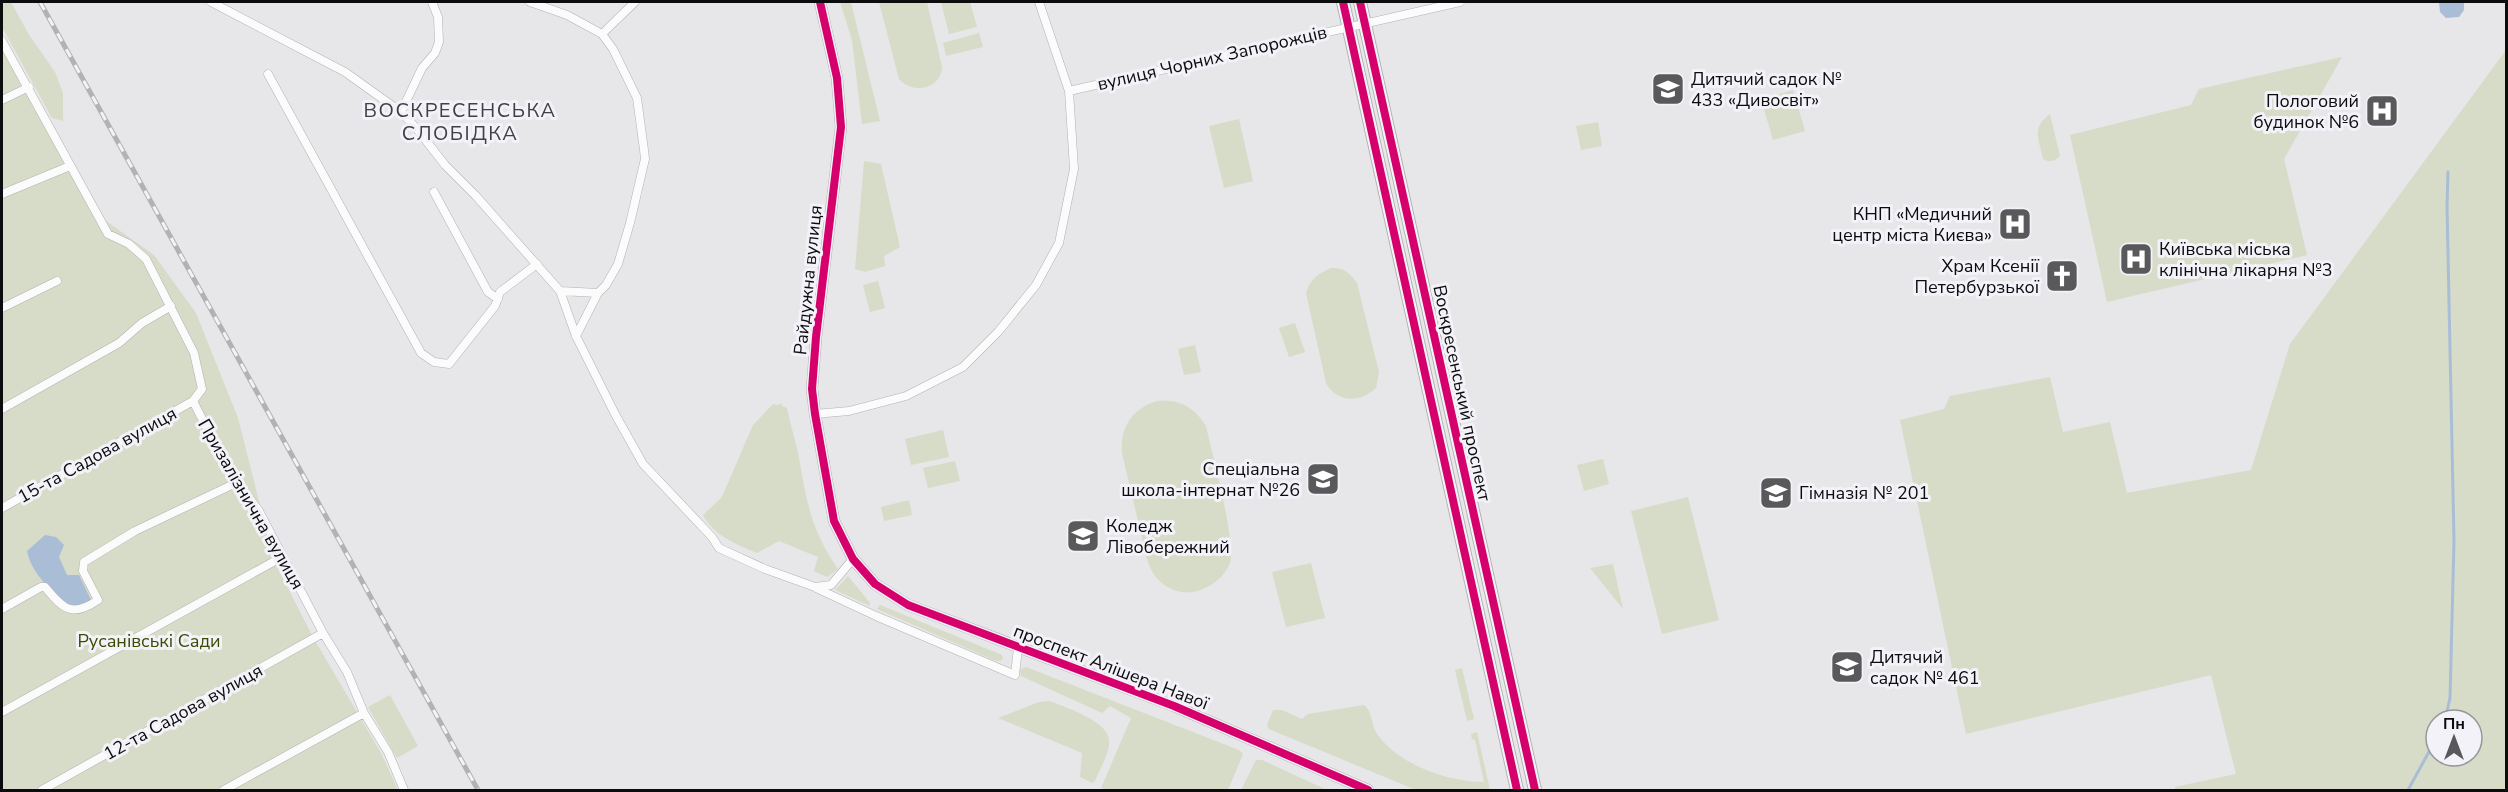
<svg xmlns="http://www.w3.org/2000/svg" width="2508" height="792" viewBox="0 0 2508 792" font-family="'Nunito Sans',sans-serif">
  <rect width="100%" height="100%" fill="#e7e6e9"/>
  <!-- green -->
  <path fill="#d6dcc7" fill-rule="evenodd" d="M2 2H11L29 35 55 72 63 93V121L52 118 2 27Z
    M840 2H851L880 121 862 124 852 40Z
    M879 2H927L942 67C941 89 913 95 899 79Z
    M941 2H970L977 27 949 34Z
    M979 33 983 47 946 56 943 43Z
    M2 36 106 221 154 255 196 313 238 418 274 561 314 639 381 753 398 790H2Z
    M2506 50V790H2175V787L2236 774 2211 675 1966 734 1900 420 1944 409 1950 396 2050 377 2063 432 2110 422 2127 493 2251 470 2290 344ZM2436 720H2472V756H2436Z
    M2342 57 2284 159 2307 255 2107 302 2070 135 2191 105 2199 89Z
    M1793 90 1805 131 1773 140 1761 99Z
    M2050 114 2060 156C2055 161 2049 163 2043 159 2039 139 2031 128 2050 114Z
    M1239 119 1253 181 1224 188 1209 126Z
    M1598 122 1602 146 1581 150 1576 126Z
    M864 161 881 164 900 247 884 256 885 266 865 272 855 269Z
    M1331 268C1343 267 1350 273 1357 283L1379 372 1376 388C1360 403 1337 403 1326 383L1306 293C1310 279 1318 274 1331 268Z
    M878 281 885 308 870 312 863 285Z
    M1295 323 1305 352 1289 357 1279 328Z
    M1195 345 1201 372 1184 375 1178 349Z
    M1157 401C1180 399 1194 407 1206 426 1212 453 1236 541 1230 563 1226 573 1218 581 1209 586 1199 592 1188 594 1177 591 1162 587 1151 574 1147 559L1122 453C1120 427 1132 409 1157 401Z
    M781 403 782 406 787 408C790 425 796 441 799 458 807 503 811 530 838 569L827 577 814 571 818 557 779 541 757 553C736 544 714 536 703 515L721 498 725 490 753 425 773 404 778 405Z
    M943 430 949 457 911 465 905 439Z
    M1603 459 1609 484 1584 491 1577 465Z
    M955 461 960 481 928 488 923 468Z
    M1688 497 1719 620 1662 634 1631 511Z
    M909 500 912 515 884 521 881 507Z
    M1311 563 1325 618 1286 627 1272 572Z
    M1613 564 1623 609 1590 568Z
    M848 576 870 603V606L835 590Z
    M880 605 1002 655 1003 658 1001 661H996L877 609Z
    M1026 667 1239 750 1243 754 1228 790H1108L1101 788 1131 718 1110 706 1102 713 1021 676 1020 670Z
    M1462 668 1474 719 1467 721 1455 670Z
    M390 695 418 746 397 758 368 707Z
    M1050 701C1066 708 1109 721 1109 741 1110 753 1099 770 1095 781L1092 783 1080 777 1082 753 998 718 1039 702Z
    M1364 705C1373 712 1371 725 1377 734 1399 765 1448 782 1484 782L1475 740 1472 739 1471 734 1477 732 1490 790H1416L1269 729 1267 725 1273 710H1282L1302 719 1308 714Z
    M1256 760H1262L1327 790H1241Z"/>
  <!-- water -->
  <path fill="#aabdd6" d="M2439 2H2464V10L2459 17 2446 18 2440 12Z
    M45 535 56 537 64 545 59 557 67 575H79L92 602 71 608C53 591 32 576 27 551Z"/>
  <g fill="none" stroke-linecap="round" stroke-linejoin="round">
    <!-- stream -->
    <path stroke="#aabdd6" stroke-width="3" d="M2445 720 2450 698 2454 541 2447 206 2448 172
      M2408 790 2436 739"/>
    <!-- street casing -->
    <g stroke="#b2b1b3" stroke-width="9">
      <path id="street" d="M211 2 345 72 401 112 417 129 445 165 476 196 560 291 576 336 615 414 643 464 712 537 719 548 765 569 815 587 831 585 853 559
        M530 2 567 15 602 34 613 49 637 98 644 150 645 159 630 223 618 264 606 285 598 293 576 336
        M602 34 635 2
        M2 41 108 234 129 244 146 259 194 353 202 389 193 401 227 468 259 511 323 633 347 672 364 713 388 752 404 790
        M268 74 421 353 434 362 449 364 495 306 500 292 537 264
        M1069 91 1460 2
        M2 100 29 87
        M401 112 422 68 435 53 439 42 438 17 432 2
        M434 192 488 292 498 299
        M2 194 70 166
        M560 291 598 293
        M2 308 57 281
        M2 409 119 343 142 323 171 306
        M815 414 849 411 906 396 963 367 998 332 1036 285 1059 243 1074 169 1069 91 1039 2
        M2 508 193 401
        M816 588 876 616 1015 675 1018 648
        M2 609 41 587H45C63 609 72 618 98 600L83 571 84 562 135 531 238 482
        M2 712 282 557
        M42 790 323 633
        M224 790 364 713"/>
    </g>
    <!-- secondary casing -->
    <g stroke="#b2b1b3" stroke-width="12">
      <path id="secondary" d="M820 2 837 78 841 127 816 337 812 389 815 414 834 521 853 559 875 584 908 605 1174 706 1368 790"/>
    </g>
    <!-- primary casing -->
    <g stroke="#b2b1b3" stroke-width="14">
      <path id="primary" d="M1343 2 1517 790
        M1360 2 1535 790"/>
    </g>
    <!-- street -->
    <use href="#street" stroke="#fbfbfc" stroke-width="8"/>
    <!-- secondary -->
    <use href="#secondary" stroke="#fbfbfc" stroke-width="10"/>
    <!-- primary -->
    <use href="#primary" stroke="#fbfbfc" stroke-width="12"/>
    <!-- rail casing -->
    <g stroke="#b2b2b3" stroke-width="5">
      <path id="rail" d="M40 2 478 790"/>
    </g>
    <!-- rail -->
    <use href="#rail" stroke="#f3f2f8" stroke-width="3" stroke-dasharray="9" stroke-linecap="butt"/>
    <!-- cycleway casing -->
    <g stroke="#f3f2f8" stroke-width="11">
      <path id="cycleway" d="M820 2 837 78 841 127 816 337 812 389 815 414 834 521 853 559 875 584 908 605 1174 706 1368 790
        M1343 2 1517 790
        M1360 2 1535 790"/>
    </g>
    <!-- cycleway -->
    <use href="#cycleway" stroke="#d6006c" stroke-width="8"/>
  </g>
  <!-- icons -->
  <defs>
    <g id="school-square" transform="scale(1.725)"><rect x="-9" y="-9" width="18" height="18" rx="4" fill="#59585a" stroke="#f3f2f8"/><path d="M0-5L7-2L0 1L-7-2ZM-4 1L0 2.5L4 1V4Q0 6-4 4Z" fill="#fff"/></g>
    <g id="hospital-square" transform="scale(1.725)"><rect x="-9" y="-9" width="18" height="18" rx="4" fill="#59585a" stroke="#f3f2f8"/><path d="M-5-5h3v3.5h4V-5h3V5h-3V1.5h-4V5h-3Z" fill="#fff"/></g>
    <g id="church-square" transform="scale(1.725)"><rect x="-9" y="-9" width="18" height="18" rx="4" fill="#59585a" stroke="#f3f2f8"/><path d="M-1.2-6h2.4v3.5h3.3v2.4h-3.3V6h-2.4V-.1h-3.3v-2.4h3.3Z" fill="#fff"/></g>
    <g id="university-square" transform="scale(1.725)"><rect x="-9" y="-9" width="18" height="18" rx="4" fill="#59585a" stroke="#f3f2f8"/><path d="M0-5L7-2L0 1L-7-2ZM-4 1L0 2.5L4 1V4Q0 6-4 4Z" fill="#fff"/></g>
  </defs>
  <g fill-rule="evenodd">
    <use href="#school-square" x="1668" y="89"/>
    <use href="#hospital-square" x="2382" y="111"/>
    <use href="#hospital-square" x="2015" y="224"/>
    <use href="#hospital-square" x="2136" y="259"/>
    <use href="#church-square" x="2062" y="276"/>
    <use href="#school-square" x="1323" y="479"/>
    <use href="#school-square" x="1776" y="493"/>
    <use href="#university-square" x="1083" y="536"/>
    <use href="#school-square" x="1847" y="667"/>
  </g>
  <g text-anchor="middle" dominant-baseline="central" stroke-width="6" stroke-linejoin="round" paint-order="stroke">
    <!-- street labels -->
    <g font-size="18" fill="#0c0b0d" stroke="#f3f2f8">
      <text transform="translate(1212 58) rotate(-13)">вулиця Чорних Запорожців</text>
      <text transform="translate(808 280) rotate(-84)">Райдужна вулиця</text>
      <text transform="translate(1462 393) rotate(78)">Воскресенський проспект</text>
      <text transform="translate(97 455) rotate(-29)">15-та Садова вулиця</text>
      <text transform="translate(251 504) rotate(60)">Призалізнична вулиця</text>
      <text transform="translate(1111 667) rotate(21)">проспект Алішера Навої</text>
      <text transform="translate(183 712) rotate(-29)">12-та Садова вулиця</text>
    </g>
    <!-- poi labels -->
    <g font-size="18" fill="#0c0b0d" stroke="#f3f2f8" text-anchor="start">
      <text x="1691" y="79">Дитячий садок №<tspan x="1691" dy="21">433 «Дивосвіт»</tspan></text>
      <text x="2359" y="101" text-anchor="end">Пологовий<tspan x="2359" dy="21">будинок №6</tspan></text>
      <text x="1992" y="214" text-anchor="end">КНП «Медичний<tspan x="1992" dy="21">центр міста Києва»</tspan></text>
      <text x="2159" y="249">Київська міська<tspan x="2159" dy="21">клінічна лікарня №3</tspan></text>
      <text x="2039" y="266" text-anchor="end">Храм Ксенії<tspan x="2039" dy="21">Петербурзької</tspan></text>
      <text x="1300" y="469" text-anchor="end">Спеціальна<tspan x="1300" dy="21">школа-інтернат №26</tspan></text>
      <text x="1799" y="493">Гімназія № 201</text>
      <text x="1106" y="526">Коледж<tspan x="1106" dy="21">Лівобережний</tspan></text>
      <text x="1870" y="657">Дитячий<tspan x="1870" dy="21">садок № 461</tspan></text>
    </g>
    <!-- park labels -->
    <g font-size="18" fill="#3b4903" stroke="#f3f2f8">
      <text x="149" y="641">Русанівські Сади</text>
    </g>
    <!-- neighbourhood labels -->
    <g font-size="20" letter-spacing="1.5" fill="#414044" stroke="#f3f2f8">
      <text x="460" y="110">ВОСКРЕСЕНСЬКА<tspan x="460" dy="23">СЛОБІДКА</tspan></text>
    </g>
  </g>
  <!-- border -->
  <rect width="2508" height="792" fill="none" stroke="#0c0b0d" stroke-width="6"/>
  <!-- north arrow -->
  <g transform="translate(2454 738)"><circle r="28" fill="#f3f2f8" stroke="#97969a" stroke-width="1.5"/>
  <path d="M0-4.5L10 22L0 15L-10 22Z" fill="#59585a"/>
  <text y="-9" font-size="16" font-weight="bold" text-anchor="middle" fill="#0c0b0d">Пн</text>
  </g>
</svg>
